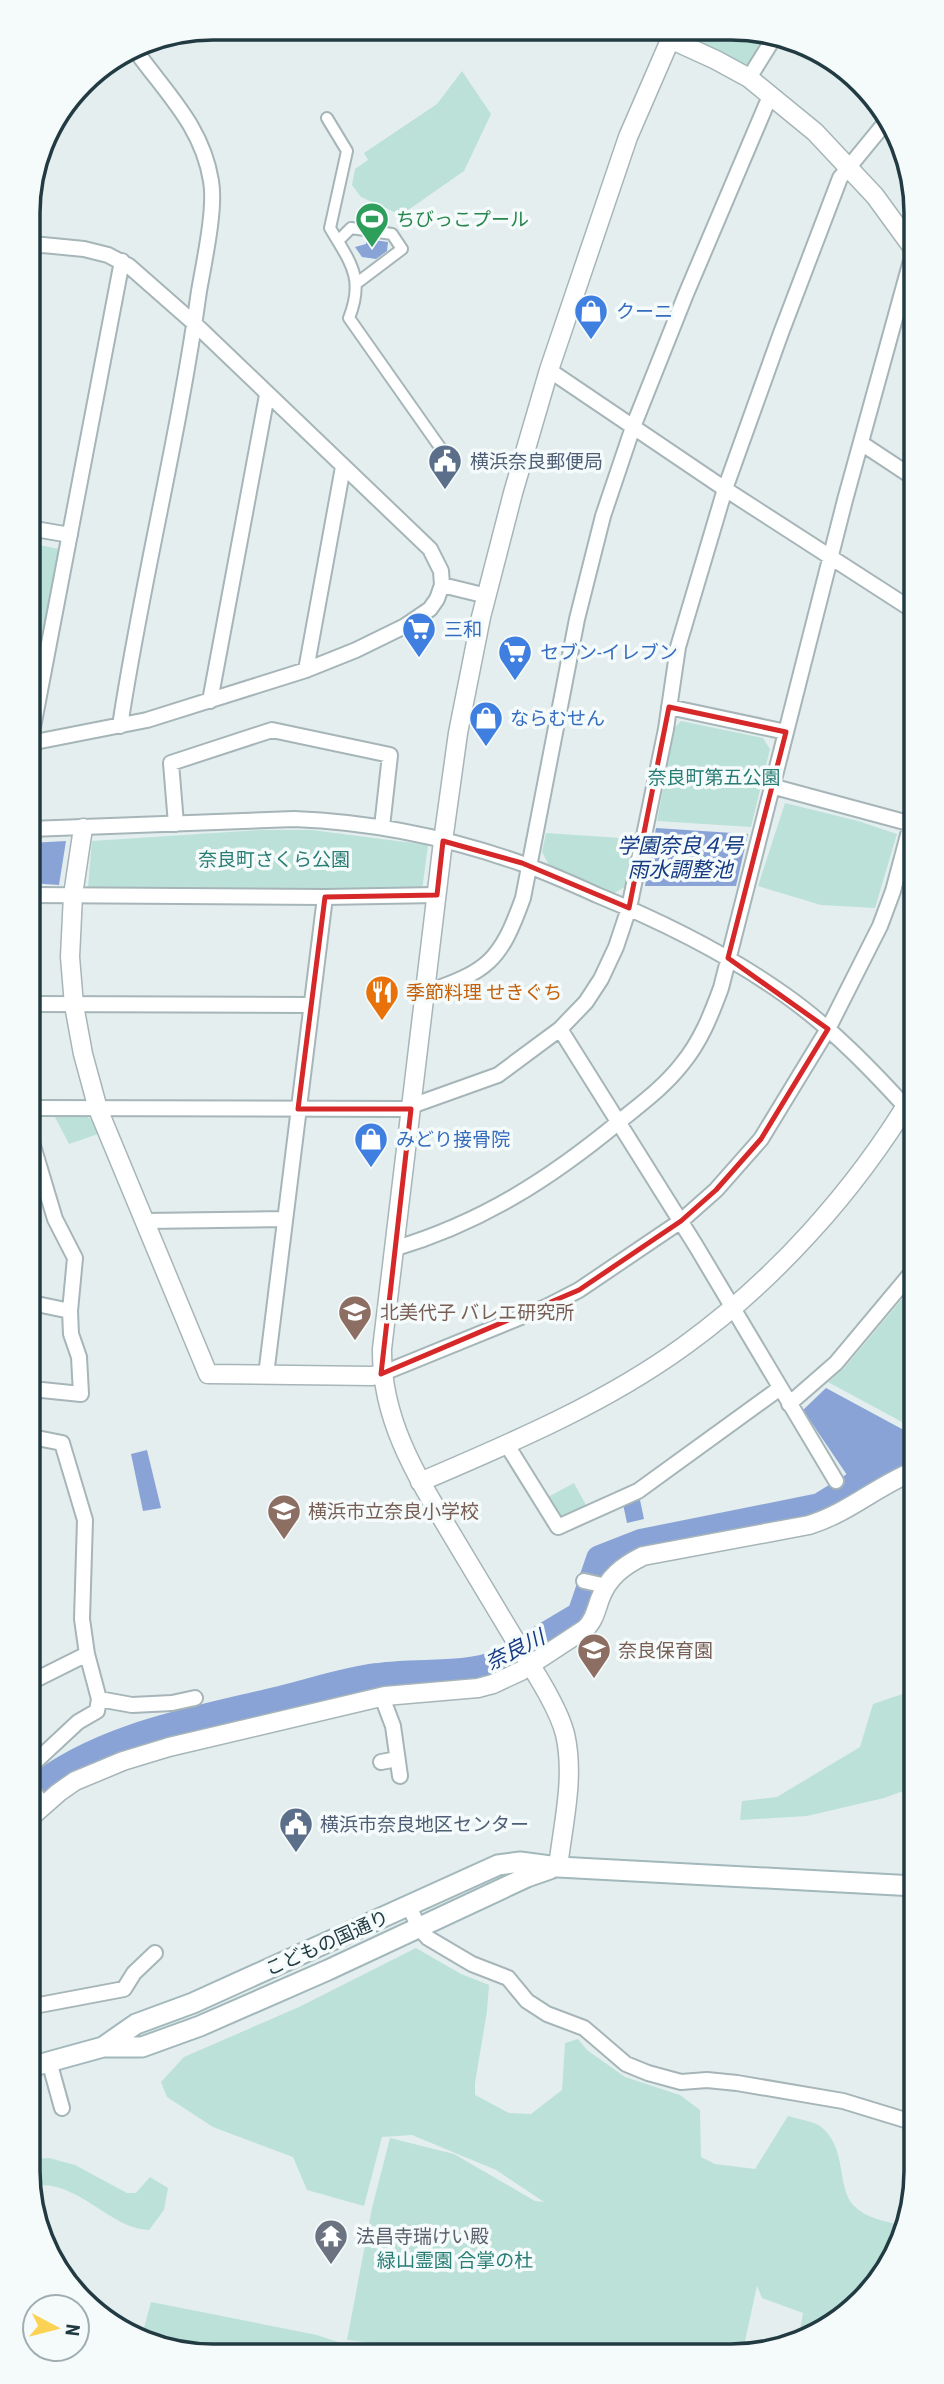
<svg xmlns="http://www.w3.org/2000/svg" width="944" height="2384" viewBox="0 0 944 2384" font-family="'Roboto Condensed','Noto Sans JP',sans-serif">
  <rect width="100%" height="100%" fill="#e4eeef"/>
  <!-- green -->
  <path fill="#bce1d9" d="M767 31 770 33 750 65 744 67 720 53 691 39 689 32Z
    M462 71 491 114 464 171 401 215 361 197 352 185 355 169 368 160 364 153 437 104Z
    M29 543 59 549 43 635 30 632Z
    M681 721 763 738 770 749 751 827 657 821 675 727Z
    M785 803 858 821 897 834 875 908 821 905 758 886Z
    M261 830H312L428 845 422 890 88 887 92 841Z
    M546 833 635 839 626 886 613 894 549 865 542 852Z
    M55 1117H87L98 1123 101 1133 69 1144Z
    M913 1286V1428L828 1382 844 1368Z
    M574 1483 587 1507 567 1516 556 1514 548 1497Z
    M914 1690V1787L884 1798 807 1816 740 1820 742 1801 777 1797 860 1747 873 1704Z
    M416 1948 461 1974 489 1985 487 2011 475 2083V2095L509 2113 531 2114 562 2090 565 2043 578 2039 587 2050 625 2077 680 2095 700 2110 701 2157 715 2164 755 2169 788 2116C798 2119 812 2121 820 2126 848 2147 836 2188 854 2206 866 2218 884 2221 900 2225L878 2284 833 2325 798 2341 803 2313 762 2298 757 2286 743 2350 391 2352 392 2345 347 2340 372 2208 390 2138 454 2154 535 2201 544 2202 496 2170 412 2135 382 2137 364 2206 307 2190 293 2157 213 2127 167 2097 161 2082 184 2057 299 2007Z
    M49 2158 75 2165 127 2193H136L150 2177 168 2188 164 2210 149 2230C144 2229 138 2229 133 2227 101 2216 70 2179 34 2186V2159Z
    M151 2302 317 2335 368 2352 177 2353 142 2335Z"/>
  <!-- water -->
  <path fill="#89a3d7" d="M367 239 388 242 387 251 376 259 362 257 355 247 366 244Z
    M656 828 748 834 736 886H645Z
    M66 841 59 885 30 883V843Z
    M826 1388 913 1435V1443L847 1475 803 1410Z
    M147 1450 161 1508 143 1511 131 1454Z
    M640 1500 644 1519 627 1523 623 1504Z"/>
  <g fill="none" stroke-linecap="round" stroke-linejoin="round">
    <!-- river -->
    <path stroke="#89a3d7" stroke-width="28" d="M33 1791C100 1736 198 1720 280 1700 313 1692 345 1681 378 1677 419 1671 461 1678 499 1664L581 1615 600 1559 641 1543 820 1507 864 1480 914 1456"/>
    <!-- pedestrian casing -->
    <g stroke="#a6b5b8" stroke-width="14">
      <path id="pedestrian" d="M327 118 347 151 330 228C350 262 365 278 349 318L444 453
        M338 241 351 228 392 234 402 249 357 283"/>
    </g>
    <!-- minor casing -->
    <g stroke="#a6b5b8" stroke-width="18">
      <path id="minor" d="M749 78 775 36
        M29 246 43 245 84 249 108 255 129 266 195 324 430 549 441 571 442 585 437 599 430 609 405 626 356 650 306 670 147 720 30 743
        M29 268 33 246
        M549 370 725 489 911 609
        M861 443 911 476
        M29 528 70 535
        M442 585 487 596
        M306 670 343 467
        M210 701 267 395
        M669 707 786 732
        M120 726C142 580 179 437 199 291 204 262 216 208 211 181 203 130 171 98 141 58L135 47
        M30 743 122 261
        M771 786 912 824
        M176 824 171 763 272 730 390 755 382 827
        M30 829 294 819C372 822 450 838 523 864 548 873 573 884 597 895 663 922 726 953 785 995 832 1028 874 1072 913 1115
        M30 895 325 897 437 895
        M425 993C488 971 500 962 523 898L577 619 603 516 633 427 686 294 770 96
        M31 1004 310 1005
        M560 1029 696 1246 836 1481
        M31 1108 403 1109 498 1075 560 1029 586 1002 601 979 616 947 629 908 666 729 678 647 725 489 781 333 840 178 885 123
        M31 1139 55 1219 75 1258 70 1311 71 1334 79 1357 81 1394 32 1389
        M145 1221 284 1219
        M393 1249C481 1223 550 1179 620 1121 642 1103 664 1087 682 1064 701 1041 711 1015 721 988L845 500 910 264
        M32 1303 70 1311
        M381 1374 548 1306 579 1290 681 1221 716 1190 761 1139 828 1029 880 926 893 891 912 820
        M266 1375 325 897
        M789 1404 836 1363 913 1271
        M32 1437 62 1443 85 1520 82 1619 87 1654 99 1699
        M507 1445 558 1527 638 1491 780 1388
        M584 1581 606 1586
        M33 1681 87 1654
        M382 1697 393 1726 400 1776
        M381 1762 397 1759
        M33 1764 78 1722 97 1711 99 1699 132 1705 172 1703 195 1698
        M33 1790 38 1798
        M409 1906 419 1928 428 1938 472 1964 508 1978 527 2001 547 2014 584 2028 626 2064 648 2073 681 2082 707 2080 737 2083 843 2101 915 2123
        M34 2006 124 1989 134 1973 155 1953
        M49 2061 62 2108
        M175 2352H182"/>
    </g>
    <!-- tertiary casing -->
    <g stroke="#a6b5b8" stroke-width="21">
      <path id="tertiary" d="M670 39 716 60 749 78 815 132 875 196 910 244
        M83 828 73 895 70 957 74 1005 83 1054 98 1109 208 1374 372 1376 381 1374
        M420 1482C511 1443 604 1404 684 1346 774 1281 855 1191 912 1096
        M33 1815 58 1793 75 1781 123 1761 169 1747 385 1696 478 1688 493 1684 521 1671 585 1629C594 1621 596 1610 600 1599 608 1577 623 1566 643 1556L809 1525C850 1512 875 1487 914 1471
        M558 1867C563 1824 575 1777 565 1734 558 1706 531 1666 515 1640 495 1607 475 1573 455 1540 419 1480 381 1422 382 1349L443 841 458 733 481 617 513 493 549 370 628 137 674 31"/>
    </g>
    <!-- secondary casing -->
    <g stroke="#a2b8bb" stroke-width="23">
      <path id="secondary" d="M103 2047 136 2024 193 2003 498 1865 520 1862 558 1867 915 1886
        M34 2066 103 2047H142L200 2026 328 1970 527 1877 550 1869"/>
    </g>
    <!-- pedestrian -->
    <use href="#pedestrian" stroke="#fff" stroke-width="10"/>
    <!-- minor -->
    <use href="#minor" stroke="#fff" stroke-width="14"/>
    <!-- tertiary -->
    <use href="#tertiary" stroke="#fff" stroke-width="18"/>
    <!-- secondary -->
    <use href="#secondary" stroke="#fff" stroke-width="19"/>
  </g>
  <!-- marked area -->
  <path fill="none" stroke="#d62828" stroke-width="5" stroke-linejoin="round" d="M669 707 786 732 728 958 828 1029 761 1139 716 1190 681 1221 579 1290 381 1374 411 1109H298L325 897 437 895 443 841 522 863 629 908Z"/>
  <!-- icons -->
  <defs>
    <g id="stadium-pin" transform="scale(1.75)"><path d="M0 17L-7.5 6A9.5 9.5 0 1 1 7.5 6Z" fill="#2e9e5b" stroke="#f5fbfb"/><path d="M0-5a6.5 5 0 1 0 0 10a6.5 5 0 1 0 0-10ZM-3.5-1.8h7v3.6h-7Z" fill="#fff"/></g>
    <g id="shop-pin" transform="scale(1.75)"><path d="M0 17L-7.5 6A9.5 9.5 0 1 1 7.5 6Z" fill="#3f7fe0" stroke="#f5fbfb"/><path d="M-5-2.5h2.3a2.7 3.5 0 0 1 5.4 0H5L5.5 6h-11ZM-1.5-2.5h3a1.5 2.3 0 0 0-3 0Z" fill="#fff"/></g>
    <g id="civic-pin" transform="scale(1.75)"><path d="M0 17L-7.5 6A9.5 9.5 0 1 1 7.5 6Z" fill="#5c6f8a" stroke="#f5fbfb"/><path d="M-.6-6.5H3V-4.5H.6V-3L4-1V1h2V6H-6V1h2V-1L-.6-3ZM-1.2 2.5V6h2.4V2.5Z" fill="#fff"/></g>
    <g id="supermarket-pin" transform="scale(1.75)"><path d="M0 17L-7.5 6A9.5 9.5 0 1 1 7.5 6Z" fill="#3f7fe0" stroke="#f5fbfb"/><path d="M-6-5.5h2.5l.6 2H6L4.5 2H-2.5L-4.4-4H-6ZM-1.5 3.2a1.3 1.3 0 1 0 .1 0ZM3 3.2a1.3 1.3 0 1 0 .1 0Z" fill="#fff"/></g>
    <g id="restaurant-pin" transform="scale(1.75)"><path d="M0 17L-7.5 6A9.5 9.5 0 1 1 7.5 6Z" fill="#e8710a" stroke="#f5fbfb"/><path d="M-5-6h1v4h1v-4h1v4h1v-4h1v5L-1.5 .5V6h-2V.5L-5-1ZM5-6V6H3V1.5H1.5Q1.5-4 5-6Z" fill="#fff"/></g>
    <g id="school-pin" transform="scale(1.75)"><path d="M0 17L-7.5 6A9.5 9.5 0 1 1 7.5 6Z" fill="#8d6e63" stroke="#f5fbfb"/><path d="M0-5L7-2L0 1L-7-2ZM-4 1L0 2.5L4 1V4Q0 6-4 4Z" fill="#fff"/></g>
    <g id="temple-pin" transform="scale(1.75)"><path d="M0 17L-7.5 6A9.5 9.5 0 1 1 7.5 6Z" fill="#6b7280" stroke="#f5fbfb"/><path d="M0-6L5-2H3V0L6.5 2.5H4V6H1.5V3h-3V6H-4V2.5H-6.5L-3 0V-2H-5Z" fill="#fff"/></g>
  </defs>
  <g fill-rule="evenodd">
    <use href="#stadium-pin" x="372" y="219"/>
    <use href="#shop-pin" x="591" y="311"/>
    <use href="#civic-pin" x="445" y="461"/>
    <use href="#supermarket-pin" x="419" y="629"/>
    <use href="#supermarket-pin" x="515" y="652"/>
    <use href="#shop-pin" x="486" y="718"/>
    <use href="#restaurant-pin" x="382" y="992"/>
    <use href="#shop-pin" x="371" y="1139"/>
    <use href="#school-pin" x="355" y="1312"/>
    <use href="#school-pin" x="284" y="1511"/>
    <use href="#school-pin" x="594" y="1650"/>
    <use href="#civic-pin" x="296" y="1824"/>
    <use href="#temple-pin" x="331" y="2236"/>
  </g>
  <g text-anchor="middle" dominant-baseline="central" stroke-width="7" stroke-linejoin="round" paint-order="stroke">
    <!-- leisure labels -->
    <g font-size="19" fill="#27864d" stroke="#f5fbfb" text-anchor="start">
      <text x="396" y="219">ちびっこプール</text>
    </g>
    <!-- shop labels -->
    <g font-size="19" fill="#366cbe" stroke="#f5fbfb" text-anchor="start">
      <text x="616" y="311">クーニ</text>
      <text x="444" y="629">三和</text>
      <text x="540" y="652">セブン-イレブン</text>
      <text x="510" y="718">ならむせん</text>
      <text x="396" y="1139">みどり接骨院</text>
    </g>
    <!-- service labels -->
    <g font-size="19" fill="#4e5e75" stroke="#f5fbfb" text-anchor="start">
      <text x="470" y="461">横浜奈良郵便局</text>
      <text x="320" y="1824">横浜市奈良地区センター</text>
    </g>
    <!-- park labels -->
    <g font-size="19" fill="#287d74" stroke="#f5fbfb">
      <text x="714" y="777">奈良町第五公園</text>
      <text x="274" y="859">奈良町さくら公園</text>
      <text x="455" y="2260">緑山霊園 合掌の杜</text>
    </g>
    <!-- food labels -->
    <g font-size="19" fill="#c56008" stroke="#f5fbfb" text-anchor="start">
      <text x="406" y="992">季節料理 せきぐち</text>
    </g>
    <!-- education labels -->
    <g font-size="19" fill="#785e54" stroke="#f5fbfb" text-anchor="start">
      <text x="380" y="1312">北美代子 バレエ研究所</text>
      <text x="308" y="1511">横浜市立奈良小学校</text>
      <text x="618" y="1650">奈良保育園</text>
    </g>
    <!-- street labels -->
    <g font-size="19" fill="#223b42" stroke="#f5fbfb">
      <text transform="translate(327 1943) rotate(-24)">こどもの国通り</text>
    </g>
    <!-- worship labels -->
    <g font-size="19" fill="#5b616d" stroke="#f5fbfb" text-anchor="start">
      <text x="356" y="2236">法昌寺瑞けい殿</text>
    </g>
    <!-- water labels -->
    <g font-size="21" font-style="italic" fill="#163a84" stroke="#f5fbfb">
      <text x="680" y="846">学園奈良４号<tspan x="680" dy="24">雨水調整池</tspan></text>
      <text transform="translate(515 1650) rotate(-27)">奈良川</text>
    </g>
  </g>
  <!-- crop -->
  <path d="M0 0H944V2384H0ZM213 40H731A173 173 0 0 1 904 213V2171A173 173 0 0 1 731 2344H213A173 173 0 0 1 40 2171V213A173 173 0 0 1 213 40Z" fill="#f5fbfb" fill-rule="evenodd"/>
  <path fill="none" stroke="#223b42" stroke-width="3.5" d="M213 40H731A173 173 0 0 1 904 213V2171A173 173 0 0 1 731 2344H213A173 173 0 0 1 40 2171V213A173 173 0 0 1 213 40Z"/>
  <!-- north arrow -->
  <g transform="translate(56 2328) rotate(97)"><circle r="33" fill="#f5fbfb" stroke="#a1aeb1" stroke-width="2"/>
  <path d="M0-5L12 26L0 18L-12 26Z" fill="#fcd255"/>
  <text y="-10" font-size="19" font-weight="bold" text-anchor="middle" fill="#223b42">N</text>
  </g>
</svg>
